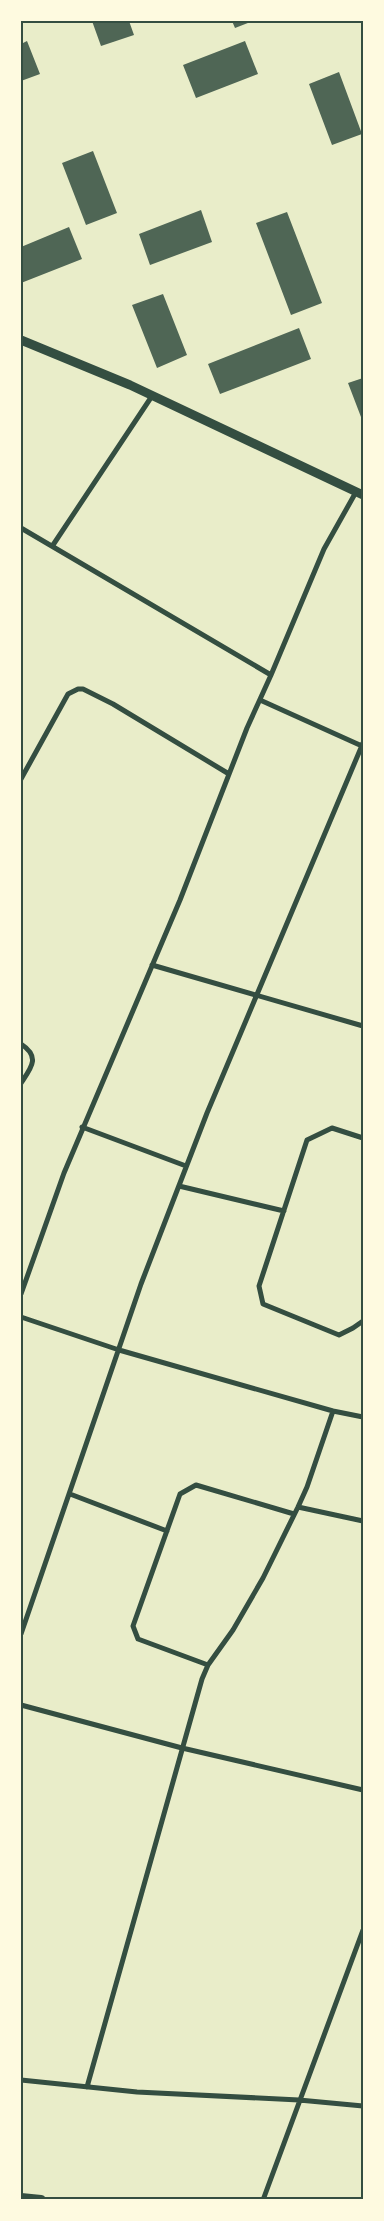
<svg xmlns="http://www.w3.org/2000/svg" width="384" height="2221" viewBox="0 0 384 2221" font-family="'Crimson Pro',serif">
  <rect width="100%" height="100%" fill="#e9edc9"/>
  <!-- building -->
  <path fill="#4f6655" d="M92 21H129L134 35 101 46Z
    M232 21H253L235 28Z
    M27 41 40 74 21 81V44Z
    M245 41 258 74 196 98 183 65Z
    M339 72 362 134 332 145 309 84Z
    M93 151 117 213 86 225 62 163Z
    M201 210 212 242 150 265 139 234Z
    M287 212 322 303 291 315 256 223Z
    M69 227 82 259 21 283V247Z
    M163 294 187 355 157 368 132 305Z
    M299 328 311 359 220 394 208 364Z
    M363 378V416L361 417 348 383Z"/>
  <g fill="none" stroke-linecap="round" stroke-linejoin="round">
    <!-- minor -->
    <path stroke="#344e41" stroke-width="5" d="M21 528 271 675
      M53 545 152 396
      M260 700 362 746
      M21 779 68 694 78 689H83L113 704 229 774
      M152 965 363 1026
      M21 1044C41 1057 31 1068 21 1083
      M82 1127 186 1166
      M363 1138 332 1128 307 1140 259 1286 263 1304 339 1335 353 1328 363 1321
      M179 1186 284 1211
      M21 1294 64 1173 180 900 247 728 271 675 324 549 356 492
      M21 1317 119 1350 333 1411 363 1417
      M70 1494 167 1531
      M298 1507 363 1521
      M21 1634 141 1284 207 1113 363 743
      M208 1665 138 1639 133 1626 180 1494 196 1485 294 1514
      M21 1705 182 1748 363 1790
      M21 2080 137 2092 299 2100 363 2106
      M87 2087 202 1679 208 1665 233 1630 263 1578 298 1507 307 1487 333 1411
      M263 2200 363 1930"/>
    <!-- tertiary -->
    <path stroke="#344e41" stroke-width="9" d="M21 340 130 385 363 495"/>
    <!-- secondary -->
    <path stroke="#344e41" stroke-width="10" d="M21 2198 41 2200"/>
  </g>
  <!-- border -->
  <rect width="384" height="2221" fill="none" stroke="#fefae0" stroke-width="45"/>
  <rect x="22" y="22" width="340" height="2176" fill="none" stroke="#344e41" stroke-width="2"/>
</svg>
